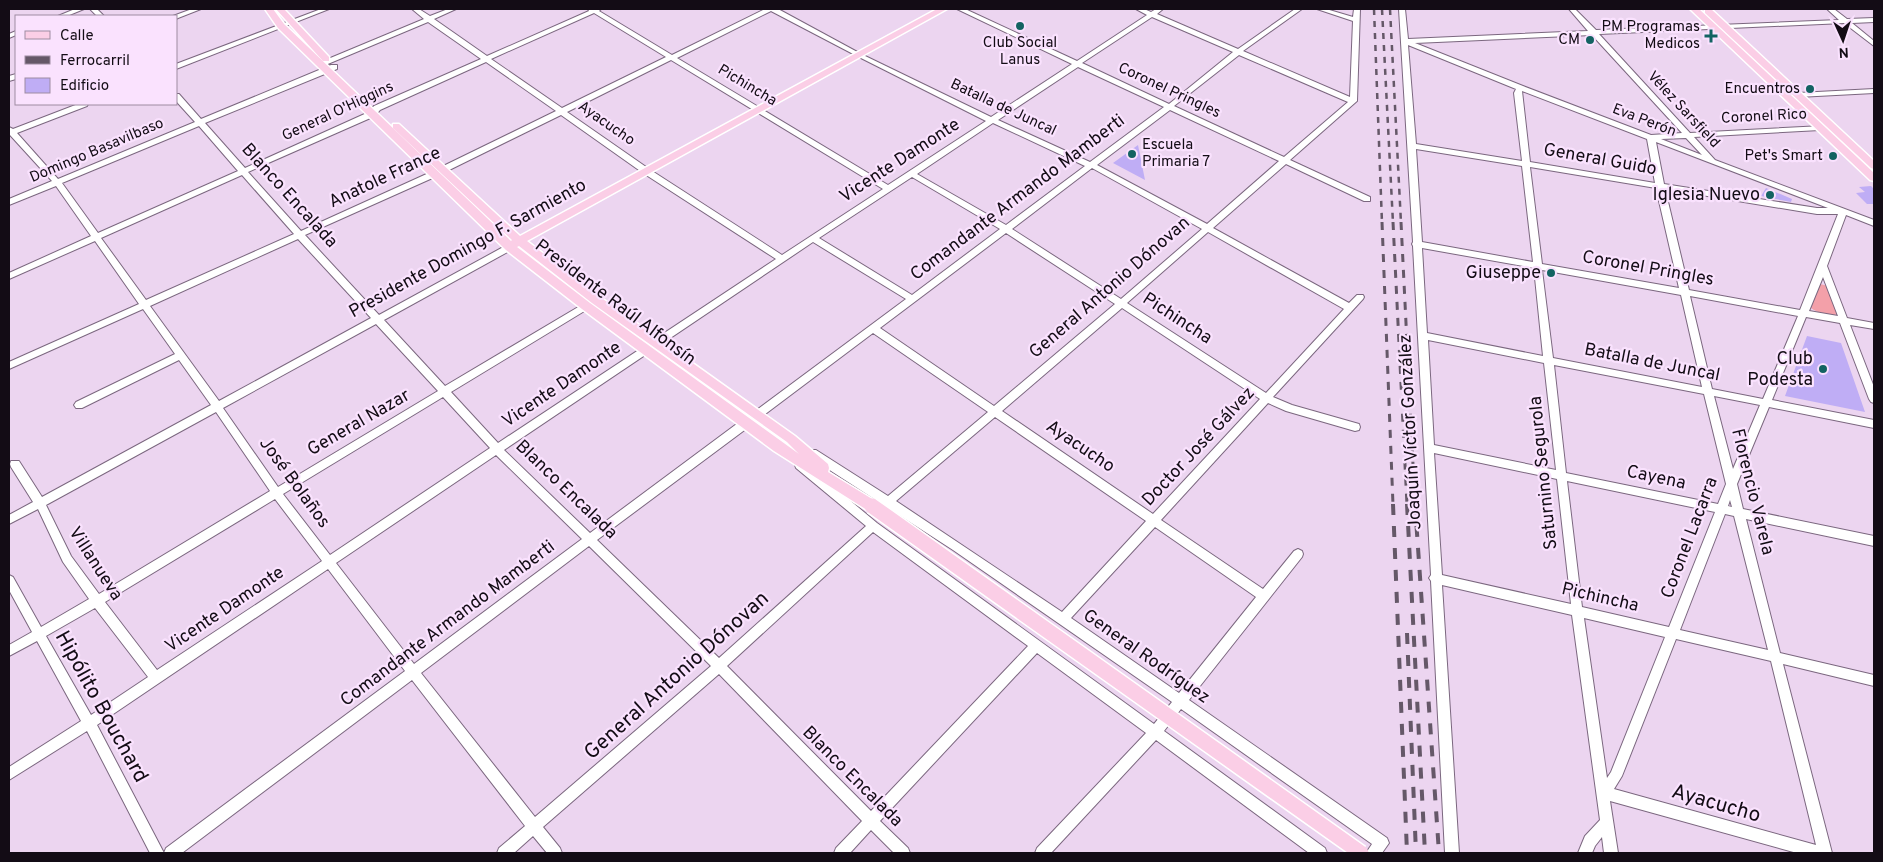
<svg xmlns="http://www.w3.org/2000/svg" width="1883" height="862" viewBox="0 0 1883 862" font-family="Overpass,sans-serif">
  <rect width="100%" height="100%" fill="#ecd5f0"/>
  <!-- green -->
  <path fill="#f3a0a9" d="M1820 284 1828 286 1839 314C1830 317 1818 313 1811 308Z"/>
  <!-- building -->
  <path fill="#bfadf5" d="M1138 145 1145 180 1113 163Z
    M1871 186 1874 189V204H1867L1856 193 1865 192 1859 187Z
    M1766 188 1792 199 1791 202 1761 196Z
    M1807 336 1841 343 1865 412 1785 396Z"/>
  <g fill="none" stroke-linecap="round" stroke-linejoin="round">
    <!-- minor casing -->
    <g stroke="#7b677f" stroke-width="2">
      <path id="minor" d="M75 9H84L67 16H58Z
        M90 9H97L104 16H97Z
        M192 9H201L178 18 176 19V16H173Z
        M321 9H329L176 69V64Z
        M412 9H419L430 16 448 9H456L434 19 487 56 589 11 588 9H601L599 11 672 55 765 9H778L861 54 991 117 1072 64 957 9H965L1077 61 1147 15 1136 9H1144L1151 12 1156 9H1163L1157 14 1238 49 1295 9H1302L1243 51 1350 97 1353 21 1317 9H1326L1353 17 1354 9H1360L1357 101 1290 160 1370 197V201H1364L1286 164 1213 228 1349 303 1357 295H1363L1364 297 1363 299 1273 397 1292 405 1359 424 1360 427 1359 430 1355 431 1286 411 1268 403 1161 520 1263 589 1294 551 1298 549 1302 551 1303 554 1302 557 1189 700 1387 838 1389 843 1382 853H1366L1372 844 1181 709 1164 731 1325 848 1327 853H1309L1156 740 1051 853H1035L1037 848 1146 733 1037 653 880 821 908 848 910 853H894L871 830 850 853H834L836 848 862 821 719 674 543 827 560 848 562 853H547L533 836 514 853H497L499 848 525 826 412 680 182 853H164L166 848 405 671 328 569 97 725 164 853H150L87 731 9 780V767L81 721 37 641 9 656V645L32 632 9 590V575L13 577 41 627 89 599 63 562 38 509 9 524V515L33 502 11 467 10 464 11 461H19L42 497 211 405 179 360 82 408H76L74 405 76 402 175 354 143 309 9 369V362L139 304 95 241 9 279V273L91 236 56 186 9 205V199L52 181 10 135H9V127L13 129 78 104H88L87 106 17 133 58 179 195 122 176 101V94H179L201 119 331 65H337V69L205 123 245 168 369 112 374 106 481 59 428 22 323 66 316 64 424 19ZM771 11 857 56 986 121 888 185 677 58ZM594 13 666 57 562 108 491 59ZM1152 17 1233 52 1169 104 1082 63ZM1239 55 1348 102 1284 157 1174 106ZM671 60 883 189 782 255 649 169 567 112ZM486 62 556 111 431 172 301 231 248 172 375 116 380 110ZM1078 67 1164 107 1090 162 998 120ZM1170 110 1279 161 1207 224 1097 165ZM561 115 643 173 776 259 498 443 451 392 596 304 597 302 596 300H590L445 386 384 320 513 249 514 247 513 245H507L379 315 305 235 437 176ZM993 123 1085 166 1006 225 917 174ZM199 126 238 171 98 233 62 183ZM1092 168 1202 229 1121 299 1012 229ZM242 175 294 234 146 300 101 238ZM912 177 1000 229 912 295 819 238ZM1208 232 1344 309 1266 393 1127 303ZM1006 233 1115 304 994 406 880 328ZM298 239 371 318 219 401 150 306ZM813 242 906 299 754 412 752 415 754 418H760L873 333 988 412 888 496 816 450H808L807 453 808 456 953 550 1172 702 1154 724 877 523 804 462H796L795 465 796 468 866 526 719 658 597 540 750 426 751 423 750 420H742L590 533 504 450ZM1122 308 1260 399 1153 514 1002 411ZM376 324 438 391 278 487 223 408ZM443 397 490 448 330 555 283 494ZM216 412 270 491 99 594 71 556 46 505ZM995 417 1146 521 1062 612 896 501ZM496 455 582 539 414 664 336 563ZM275 499 322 561 157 670 105 602ZM1155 527 1256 597 1179 693 1071 618ZM873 532 1028 646 871 811 727 666ZM589 546 711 666 535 817 421 673ZM95 608 148 677 91 715 46 636Z
        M1399 9H1405L1408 39 1588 31 1569 9H1575L1596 30 1839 20 1827 9H1834L1847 19 1874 18V22L1852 23 1874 41V46L1844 23 1599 34 1690 133 1823 126V130H1820L1694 137 1715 160 1874 220V226L1846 215 1827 266 1847 318 1874 323V329L1850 325 1874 387V403L1871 402 1869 399 1840 323 1806 317 1772 400 1874 420V428L1769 407 1737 484 1743 509 1874 536V546L1746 519 1780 653 1874 675V686L1783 664 1832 853H1797L1610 801 1618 853H1604L1602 837 1595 846 1592 853H1578L1585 836 1600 820 1572 615 1442 585 1459 853H1445L1431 581 1429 578 1431 575 1413 246 1412 244 1413 242ZM1592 35 1682 133 1651 135 1523 86 1415 43ZM1408 45 1516 89 1514 93 1522 161 1416 144ZM1522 91 1647 139 1655 183 1530 162ZM1686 138 1702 155 1661 139ZM1656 142 1828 208H1817L1664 184ZM1416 149 1522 166 1533 262 1422 242ZM1530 167 1656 188 1679 288 1542 264ZM1665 189 1817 214H1838L1800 310 1689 290ZM1422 248 1534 268 1543 356 1427 333ZM1542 270 1681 295 1702 387 1553 358ZM1823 277 1838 316 1809 311ZM1690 296 1798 316 1763 399 1712 389ZM1428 340 1544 363 1556 470 1434 445ZM1554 365 1704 394 1726 484 1718 504 1566 473ZM1714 396 1760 405 1733 469ZM1434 453 1557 479 1571 604 1442 575ZM1567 481 1715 512 1669 627 1582 607ZM1730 500 1732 507 1728 506ZM1725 514 1734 516 1768 650 1680 630ZM1584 618 1665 637 1611 772 1607 778ZM1676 639 1771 661 1816 845 1614 789 1622 776Z
        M16 31V35L9 38V34Z
        M16 74V79L9 81V76Z
        M1874 89V93L1798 97 1794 95 1798 93Z"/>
    </g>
    <!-- major casing -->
    <g stroke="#fff" stroke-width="3">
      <path id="major" d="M265 9H273L284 24 511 241 512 240 393 128V124H399L520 236 937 9H947L527 241 600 297 795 436 828 464 829 468 828 472 877 502 879 506 877 510 872 511 867 510 774 451 582 309 506 250 278 28ZM519 246 592 303 787 442 799 454 590 303 517 247Z
        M276 9H284L329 57V61H323Z
        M1690 9H1699L1874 173V181L1870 180Z
        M1705 9H1711L1874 161V169L1871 168 1705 13Z"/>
    </g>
    <!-- minor -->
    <use href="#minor" fill="#fff" fill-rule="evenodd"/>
    <!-- major -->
    <use href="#major" fill="#fbcee6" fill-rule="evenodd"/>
    <!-- rail-far2 -->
    <path stroke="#655868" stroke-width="2.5" stroke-dasharray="6 6" stroke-linecap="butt" d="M1374 9 1382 223
      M1382 9 1393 223
      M1390 9 1401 223"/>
    <!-- rail-far1 -->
    <path stroke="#655868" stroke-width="3" stroke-dasharray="8 8" stroke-linecap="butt" d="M1382 222 1393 505
      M1393 222 1407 505
      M1401 222 1415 505"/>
    <!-- rail -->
    <path stroke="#655868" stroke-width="4" stroke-dasharray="11 11" stroke-linecap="butt" d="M1393 504 1407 853
      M1407 504 1425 853
      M1415 504 1439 853
      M1407 633 1416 853"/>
    <!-- major-bridge casing -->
    <g stroke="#fff" stroke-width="18" stroke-linecap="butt">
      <path id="major-bridge" d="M872 506 1361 853"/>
    </g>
    <!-- major-bridge -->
    <use href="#major-bridge" stroke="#fbcee6" stroke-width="15"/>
  </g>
  <!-- markers -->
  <g fill="#136362" stroke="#fae2fe" stroke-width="2">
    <circle cx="1020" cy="26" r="5"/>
    <path d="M1708.5 28.5h5v5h5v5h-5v5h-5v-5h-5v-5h5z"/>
    <circle cx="1590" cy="40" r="5"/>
    <circle cx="1810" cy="89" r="5"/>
    <circle cx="1132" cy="154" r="5"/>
    <circle cx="1833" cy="156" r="5"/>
    <circle cx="1770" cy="195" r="5"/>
    <circle cx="1551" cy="273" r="5"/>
    <circle cx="1823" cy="369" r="5"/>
  </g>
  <g text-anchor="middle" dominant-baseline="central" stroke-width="4.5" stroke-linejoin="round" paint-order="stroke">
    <!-- far-poi labels -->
    <g font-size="15" fill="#130c15" stroke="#fae2fe" text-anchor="end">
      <text x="1700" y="27">PM Programas<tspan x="1700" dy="17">Medicos</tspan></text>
      <text x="1580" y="40">CM</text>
      <text x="1020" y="43" text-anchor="middle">Club Social<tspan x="1020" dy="17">Lanus</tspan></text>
      <text x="1800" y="89">Encuentros</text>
      <text x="1142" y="145" text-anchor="start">Escuela<tspan x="1142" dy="17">Primaria 7</tspan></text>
      <text x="1823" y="156">Pet's Smart</text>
    </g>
    <!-- far-street labels -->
    <g font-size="15" fill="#130c15" stroke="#fae2fe">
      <text transform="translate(747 86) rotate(31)">Pichincha</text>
      <text transform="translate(1169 91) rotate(25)">Coronel Pringles</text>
      <text transform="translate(1003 108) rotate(25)">Batalla de Juncal</text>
      <text transform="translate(1683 110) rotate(47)">Vélez Sarsfield</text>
      <text transform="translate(338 112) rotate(-25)">General O'Higgins</text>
      <text transform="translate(1764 117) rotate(-3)">Coronel Rico</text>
      <text transform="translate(1644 121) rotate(21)">Eva Perón</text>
      <text transform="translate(606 124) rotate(35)">Ayacucho</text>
      <text transform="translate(97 151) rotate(-23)">Domingo Basavilbaso</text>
    </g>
    <!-- street labels -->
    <g font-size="18" fill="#130c15" stroke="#fae2fe">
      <text transform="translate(1600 160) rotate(10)">General Guido</text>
      <text transform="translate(900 161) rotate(-33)">Vicente Damonte</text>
      <text transform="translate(385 178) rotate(-25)">Anatole France</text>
      <text transform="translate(289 196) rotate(48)">Blanco Encalada</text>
      <text transform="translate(1018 198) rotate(-37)">Comandante Armando Mamberti</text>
      <text transform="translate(468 249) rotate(-29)">Presidente Domingo F. Sarmiento</text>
      <text transform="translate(1648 269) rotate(10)">Coronel Pringles</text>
      <text transform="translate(1110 288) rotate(-41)">General Antonio Dónovan</text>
      <text transform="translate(615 303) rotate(37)">Presidente Raúl Alfonsín</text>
      <text transform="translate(1177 319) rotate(33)">Pichincha</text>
      <text transform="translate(1652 363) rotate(11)">Batalla de Juncal</text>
      <text transform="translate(562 385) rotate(-34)">Vicente Damonte</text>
      <text transform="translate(359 423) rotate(-30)">General Nazar</text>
      <text transform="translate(1411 432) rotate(-93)">Joaquín Víctor González</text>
      <text transform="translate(1080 447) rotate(34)">Ayacucho</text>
      <text transform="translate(1199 447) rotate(-47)">Doctor José Gálvez</text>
      <text transform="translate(1544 473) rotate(-96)">Saturnino Segurola</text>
      <text transform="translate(1656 478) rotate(12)">Cayena</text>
      <text transform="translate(294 483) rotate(54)">José Bolaños</text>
      <text transform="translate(566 490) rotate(44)">Blanco Encalada</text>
      <text transform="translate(1752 492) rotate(76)">Florencio Varela</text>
      <text transform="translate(1690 538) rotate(-69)">Coronel Lacarra</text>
      <text transform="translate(95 564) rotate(57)">Villanueva</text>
      <text transform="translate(1600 598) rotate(13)">Pichincha</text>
      <text transform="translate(225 610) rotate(-34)">Vicente Damonte</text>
      <text transform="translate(448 624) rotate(-37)">Comandante Armando Mamberti</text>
      <text transform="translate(1146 657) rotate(35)">General Rodríguez</text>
      <text transform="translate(852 777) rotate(45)">Blanco Encalada</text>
    </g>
    <!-- poi labels -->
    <g font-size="18" fill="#130c15" stroke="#fae2fe" text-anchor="end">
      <text x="1760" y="195">Iglesia Nuevo</text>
      <text x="1541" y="273">Giuseppe</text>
      <text x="1813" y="359">Club<tspan x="1813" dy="21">Podesta</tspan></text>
    </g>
    <!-- near-street labels -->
    <g font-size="21" fill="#130c15" stroke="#fae2fe">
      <text transform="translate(677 676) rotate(-42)">General Antonio Dónovan</text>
      <text transform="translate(101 707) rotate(61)">Hipólito Bouchard</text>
      <text transform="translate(1716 804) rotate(16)">Ayacucho</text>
    </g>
  </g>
  <!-- border -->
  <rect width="1883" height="862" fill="none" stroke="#130c15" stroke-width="20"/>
  <!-- legend -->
  <rect x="15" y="15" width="162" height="90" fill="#fae2fe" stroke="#9e8ca1"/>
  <rect x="25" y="31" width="25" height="8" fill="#fbcee6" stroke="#9e8ca1"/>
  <text x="60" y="40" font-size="15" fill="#130c15">Calle</text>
  <rect x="25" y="56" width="25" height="8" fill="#655868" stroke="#9e8ca1"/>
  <text x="60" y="65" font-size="15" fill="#130c15">Ferrocarril</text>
  <rect x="25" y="78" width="25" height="15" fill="#bfadf5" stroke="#9e8ca1"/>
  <text x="60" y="90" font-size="15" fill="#130c15">Edificio</text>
  <!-- north arrow -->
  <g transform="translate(1843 40) rotate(177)" stroke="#fae2fe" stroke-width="4" paint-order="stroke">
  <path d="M0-4L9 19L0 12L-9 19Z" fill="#130c15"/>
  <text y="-8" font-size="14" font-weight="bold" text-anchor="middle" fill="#130c15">N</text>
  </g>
</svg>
